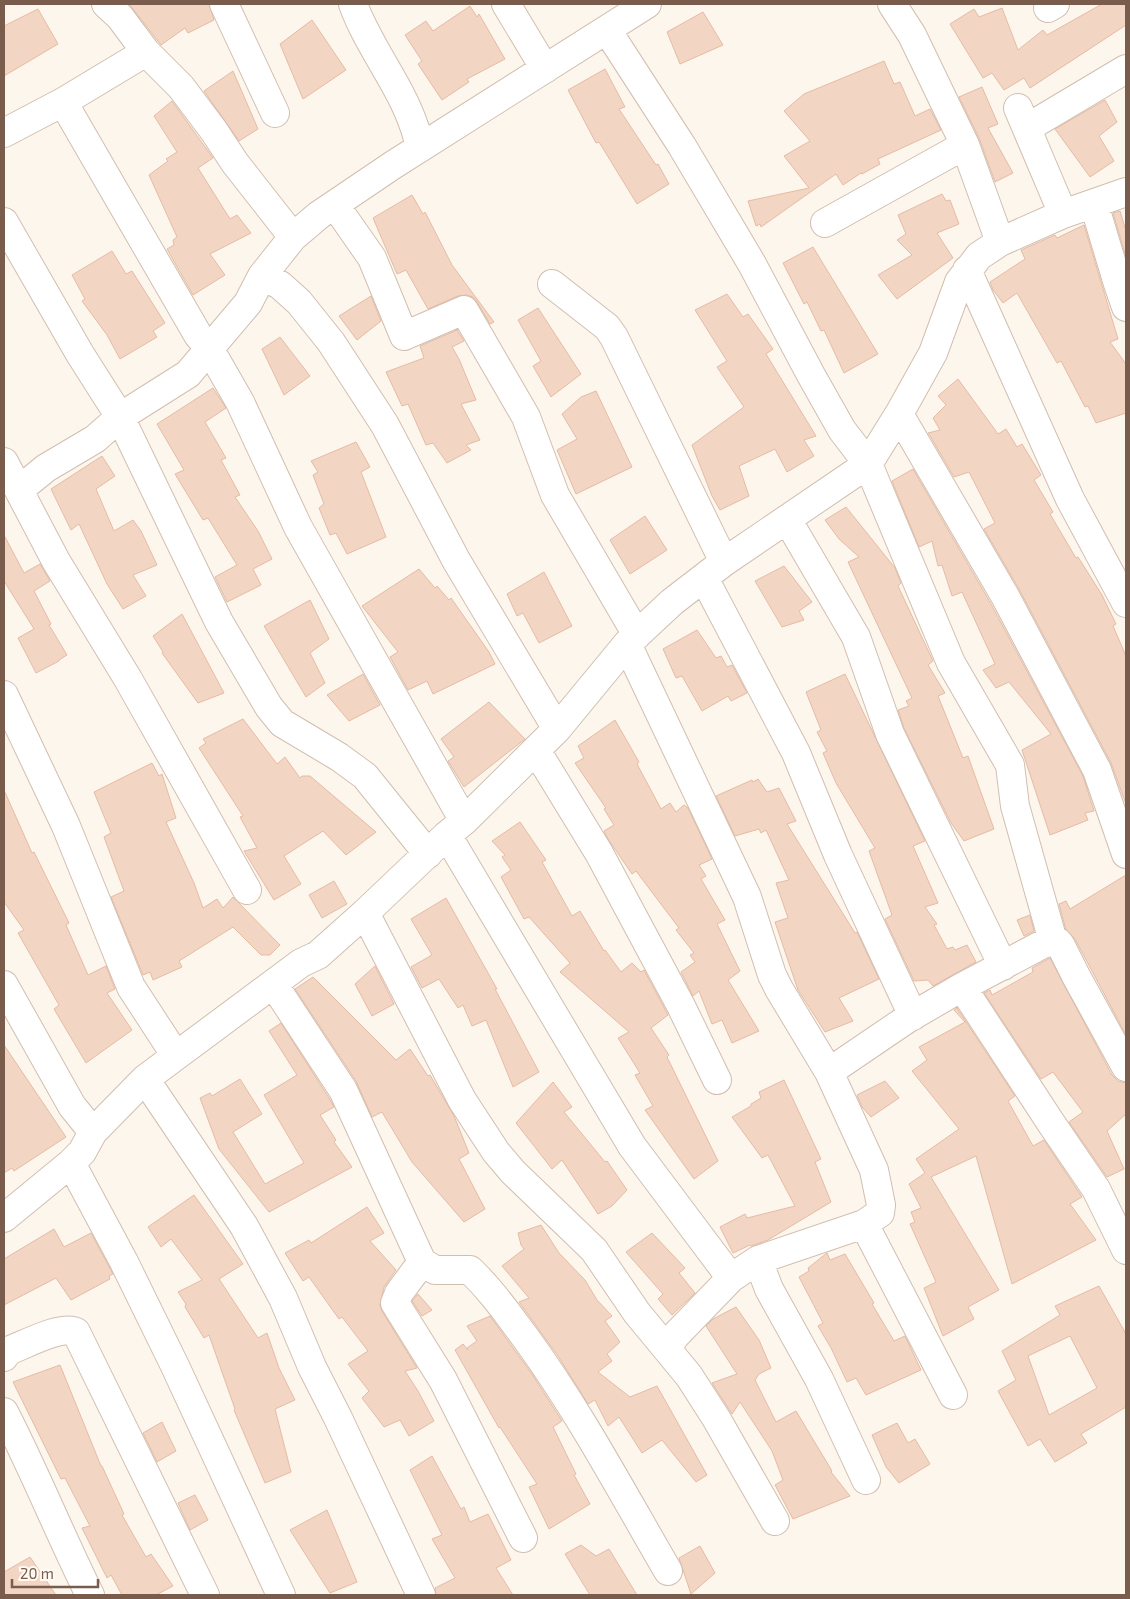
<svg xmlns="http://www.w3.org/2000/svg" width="1130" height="1599" viewBox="0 0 1130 1599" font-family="'Exo 2',sans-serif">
  <rect width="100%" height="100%" fill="#fdf6ec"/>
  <!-- building -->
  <path fill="#f3d5c3" stroke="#e6bba3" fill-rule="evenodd" d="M129 4H209L214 20 188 33 185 28 161 45Z
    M1102 4H1126V25L1030 88 1024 78 1004 90 992 73 983 78 950 24 974 9 979 17 1002 8 1018 50 1043 30 1047 35Z
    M470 6 477 17 479 14 505 59 467 79 469 82 442 100 418 64 422 61 405 35 426 21 433 31Z
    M38 9 58 44 4 76V26Z
    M703 12 723 45 680 64 667 32Z
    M312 20 346 70 303 99 280 44Z
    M884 61 894 84 900 82 915 116 930 109 941 130 878 159 880 164 862 174 861 173 843 185 836 174 761 227 760 224 756 226 748 201 809 188 784 156 810 141 784 111 804 94Z
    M605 69 625 107 619 109 656 165 658 164 669 184 637 204 599 142 596 143 568 90Z
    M233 71 258 129 239 141 204 91Z
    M982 87 998 124 988 128 1013 173 995 182 979 138 959 97Z
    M1105 100 1117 122 1099 136 1114 161 1090 177 1055 129Z
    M172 101 213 158 198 168 230 219 237 215 251 233 210 254 225 275 193 295 167 249 174 245 173 240 177 237 149 175 168 161 166 159 177 152 154 116Z
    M942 194 946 201 950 200 959 224 937 233 953 258 897 299 878 275 912 255 897 240 906 234 898 215Z
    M412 195 423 214 425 212 452 265 494 322 490 324 477 302 473 297 466 295 458 296 428 309 406 270 397 274 373 218Z
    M1120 211 1126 231V257L1113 213Z
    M1084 225 1118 339 1110 342 1126 364V413L1096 423 1088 406 1085 407 1061 361 1057 363 1017 293 1003 303 993 290 990 282 1025 259 1021 250 1055 235 1057 238Z
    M813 247 878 354 844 373 824 330 821 331 807 302 804 304 783 263Z
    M112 251 126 274 132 271 165 323 153 331 157 337 120 359 107 335 82 301 85 299 72 275Z
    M727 294 743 317 748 314 773 349 766 354 816 436 804 440 814 456 787 472 775 449 739 466 749 496 720 510 712 496 692 445 744 407 717 367 727 361 695 310Z
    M371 296 381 321 357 340 339 316Z
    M538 308 581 374 551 397 533 366 541 361 518 320Z
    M457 330 464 341 452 347 459 359 476 400 461 404 480 440 466 445 471 450 447 463 433 443 426 445 408 404 402 406 386 372 424 358 420 346Z
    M280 337 310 376 284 395 262 349Z
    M958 379 998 434 1006 429 1017 447 1022 444 1041 475 1034 480 1053 512 1050 514 1076 558 1078 557 1102 595 1116 624 1113 626 1126 656V804L1111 763 1019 589 984 529 995 523 969 472 954 477 929 434 928 433 940 430 933 418 946 405 938 396Z
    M213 388 226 408 205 422 226 458 221 460 240 495 235 497 258 531 272 559 253 569 261 585 227 602 215 577 237 565 208 518 203 520 175 474 184 470 157 424Z
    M596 391 632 467 576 494 557 450 577 439 562 414 581 397Z
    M356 442 370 467 361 472 386 537 347 554 336 533 330 535 319 508 324 504 313 475 318 472 311 461Z
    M102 456 115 476 96 489 114 531 133 520 141 531 157 565 133 575 146 596 123 609 107 584 79 524 71 530 51 489Z
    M913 469 991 604 1083 776 1094 811 1085 813 1088 820 1050 835 1022 750 1051 734 1009 682 996 688 983 670 995 664 962 592 952 596 942 565 938 566 932 541 919 547 892 481Z
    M846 507 895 568 901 583 898 586 933 661 928 665 945 693 938 696 963 758 968 756 994 829 964 841 951 823 904 728 898 710 909 706 906 701 912 698 848 562 859 557 839 539 825 520Z
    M645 516 667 550 630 574 610 540Z
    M4 535 24 573 40 564 50 581 34 591 51 624 49 625 67 655 59 660V661L36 673 18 638 34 629 4 581Z
    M784 566 812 602 799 611 804 620 782 627 755 581Z
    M419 569 435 588 437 586 449 600 451 598 489 652 495 664 433 694 427 681 408 690 390 657 398 652 362 606Z
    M544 572 572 626 539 643 523 613 517 616 507 594Z
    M310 600 329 639 310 653 325 683 306 697 264 626Z
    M182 614 224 693 198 703 162 653 163 652 153 636Z
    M697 630 716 658 721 656 727 667 732 665 747 693 731 701 728 696 702 711 682 676 676 678 663 649Z
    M363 674 380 705 349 721 327 695Z
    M845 674 925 841 913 846 938 903 925 907 937 924 934 925 947 949 953 947 955 950 967 945 976 962 933 986 928 980 914 981 885 919 892 915 869 851 875 848 836 783 823 753 827 751 817 732 821 730 806 692Z
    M489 702 525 739 464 787 448 761 454 757 441 739Z
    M243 719 277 764 285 757 300 778 302 776H310L376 832 346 855 323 831 284 856 301 884 274 900 244 851 257 848 240 817 243 816 199 748 206 743 203 739Z
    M615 720 639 762 637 764 661 809 670 803 676 812 684 805 688 808 712 859 699 865 706 876 701 879 725 920 717 924 740 971 728 980 759 1031 732 1043 722 1020 712 1024 699 991 693 996 681 972 695 962 690 955 694 953 676 930 679 928 636 871 632 874 608 839 604 831 614 825 604 809 606 808 575 763 584 758 578 746Z
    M152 763 159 776 162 774 176 818 166 822 194 883 203 908 217 899 223 908 233 897 280 945 270 955H261L233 927 179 961 182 967 153 980 150 972 143 975 111 897 124 891 104 837 111 833 94 792Z
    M758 779 767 792 779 788 796 821 787 824 855 933 857 932 879 979 839 998 853 1021 825 1032 798 990 775 922 788 918 776 883 789 880 766 830 761 833 759 829 735 836 716 796 752 780 753 782Z
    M4 790 32 853 34 852 69 923 66 925 88 975 106 966 115 989 107 993 132 1030 86 1063 54 1009 59 1005 18 933 24 930 4 902Z
    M520 822 546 860 542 862 572 916 580 911 604 951 605 950 621 972 632 963 641 972 644 970 667 1013 668 1015 651 1028 669 1055 667 1057 718 1161 694 1179 645 1110 653 1106 635 1075 640 1073 618 1038 629 1032 560 972 570 963 529 917 524 919 501 877 511 870 502 857 505 855 492 841Z
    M1126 875V1035L1075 939 1066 930 1059 904 1066 901 1070 909Z
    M334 881 347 904 322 918 309 895Z
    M446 898 497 989H495L539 1072 513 1087 486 1020 472 1026 463 1005 458 1008 439 979 422 988 411 967 432 955 411 919Z
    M1030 915 1034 931 1024 936 1017 920Z
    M1050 958 1112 1075 1118 1081 1126 1083V1114L1107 1131 1124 1169 1107 1177 1069 1122 1083 1112 1053 1072 1041 1079 984 993 990 990 992 995 1033 972 1032 968Z
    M375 966 394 1004 372 1016 355 984Z
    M313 977 396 1060 410 1049 428 1076 430 1075 454 1116 469 1153 459 1159 485 1209 464 1222 412 1162 382 1112 372 1117 356 1081 295 989Z
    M957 1008 1015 1096 1008 1101 1033 1146 1044 1140 1082 1197 1070 1204 1096 1240 1012 1284 976 1156 931 1177 999 1290 968 1307 974 1319 943 1336 924 1288 936 1282 910 1224 915 1222 911 1212 921 1208 909 1184 925 1173 916 1159 959 1129 912 1071 927 1060 919 1047 965 1022 954 1010Z
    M281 1023 329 1098 334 1107 320 1115 336 1140 334 1142 352 1167 269 1212 219 1149 200 1098 210 1093 212 1096 240 1079 262 1114 233 1132 265 1184 304 1163 264 1095 297 1075 269 1031Z
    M4 1045 66 1137 14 1171 12 1168 4 1173Z
    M784 1080 821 1159 815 1162 831 1202 768 1240 751 1246 750 1245 733 1253 720 1227 745 1214 747 1218 795 1206 768 1155 762 1158 732 1117 751 1106V1104L761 1098 759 1092Z
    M885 1081 899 1098 871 1117 862 1107 857 1095Z
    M553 1082 572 1107 564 1112 605 1162 607 1161 627 1190 612 1206 598 1214 562 1160 552 1169 516 1123Z
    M194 1195 243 1264 219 1279 258 1338 267 1333 279 1368 295 1400 275 1409 291 1472 265 1483 234 1410 235 1409 209 1335 204 1338 185 1307 186 1304 178 1292 202 1280 171 1239 161 1247 148 1227Z
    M367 1207 384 1233 370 1241 396 1270 384 1287 380 1305 382 1311 417 1368 405 1371 418 1391 434 1421 409 1436 400 1420 384 1427 362 1398 369 1391 348 1364 368 1351 342 1317 339 1319 309 1277 303 1281 285 1253 309 1240 311 1243Z
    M541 1225 559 1253 585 1280 597 1300 612 1316 605 1321 620 1342 607 1354 612 1361 598 1372 630 1397 657 1386 707 1475 696 1482 662 1440 642 1453 619 1417 608 1426 595 1400 588 1404 558 1356 519 1302 529 1298 502 1266 524 1249 521 1245 518 1233Z
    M54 1229 64 1247 91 1233 113 1274 109 1276 110 1279 71 1300 56 1278 4 1305V1259Z
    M652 1233 685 1268 679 1273 695 1293 672 1315 658 1299 663 1294 626 1252Z
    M827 1253 830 1260 845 1254 874 1303 872 1304 894 1341 905 1336 921 1370 866 1395 856 1378 847 1382 831 1348 818 1326 823 1323 799 1277 809 1271 808 1268Z
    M1099 1286 1126 1334V1407L1081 1434 1087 1443 1055 1462 1040 1439 1028 1446 998 1391 1016 1380 1002 1351 1060 1315 1055 1306ZM1070 1336 1097 1388 1049 1415 1028 1356Z
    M418 1294 432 1310 422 1316 412 1301Z
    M736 1307 759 1340 771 1368 759 1374 755 1380 776 1422 796 1411 832 1471 831 1472 850 1496 793 1519 775 1485 783 1480 772 1451 740 1402 732 1414 712 1383 737 1374 706 1326 713 1319Z
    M490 1316 532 1374 562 1421 553 1427 576 1474 574 1475 590 1504 549 1529 529 1487 537 1484 500 1427 499 1428 455 1350 463 1344 468 1350 467 1348 477 1341 467 1326Z
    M60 1365 101 1466H102L124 1514 122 1515 146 1557 151 1554 173 1586 156 1595H122L111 1575 107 1578 82 1528 90 1526 65 1478 61 1479 13 1382Z
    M162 1422 176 1451 157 1462 143 1433Z
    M897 1423 908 1443 915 1439 930 1464 899 1483 886 1467 872 1435Z
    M432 1456 461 1509 464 1507 470 1522 488 1514 511 1560 496 1568 513 1595H436L435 1588 455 1578 432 1539 442 1535 410 1470Z
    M195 1495 208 1520 190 1530 178 1503Z
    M327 1510 357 1582 330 1593 290 1530Z
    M581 1545 596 1556 609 1549 637 1595H590L565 1554Z
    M700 1546 715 1573 691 1594 679 1558Z
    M30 1557 56 1595H4V1572Z"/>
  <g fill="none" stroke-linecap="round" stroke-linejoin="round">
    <!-- minor casing -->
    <g stroke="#d1beb0" stroke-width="30">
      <path id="minor" d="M106 4 120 17 146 52 181 87 214 131 235 163 293 237
        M224 4 275 113
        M353 4C368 46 400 84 414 126 417 133 418 141 420 148
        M506 4 545 69
        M892 4 912 35 965 145 1000 242
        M1048 8 1055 4
        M607 30 682 146 752 264 811 375 842 430 868 464 951 663 1010 765 1015 806 1053 941
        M63 102 146 52
        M1018 108 1063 214
        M1027 128 1126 69
        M4 133 63 102 198 335 209 348 240 402 298 527 464 821
        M1094 204 1118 284 1126 307
        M335 205 372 258 404 336 464 310 526 417 555 495 637 635
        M4 222 80 354 120 417 219 622 269 707 282 723 339 757 365 776 428 854
        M825 223 965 145
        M967 270 1070 499 1126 603
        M262 276 280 285 299 302 331 342 385 425 456 560 557 729
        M552 284 607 327 614 337 724 562
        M899 414 1005 596 1097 770 1126 854
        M4 462 56 561 128 679 247 890
        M19 490 46 468 95 439 120 417 188 374 248 303 262 276 293 237 319 215 393 165 647 4
        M787 519 856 637 890 734 1003 966
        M704 578 796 753 838 855 913 1016
        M627 644 747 897 772 975 779 989 829 1072 874 1170 881 1205 880 1213 864 1224 758 1260
        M4 695 66 826 131 987 176 1056
        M536 750 599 853 681 1006 717 1080
        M447 835 632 1146 731 1278 758 1260 769 1289 819 1379 866 1480
        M365 913 462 1100 496 1152 513 1172 594 1250 637 1313 689 1376 716 1418 775 1521
        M4 985 72 1106 93 1132
        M274 985 343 1090 422 1262 435 1270H470C492 1291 507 1313 525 1337 579 1411 622 1492 668 1571
        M962 987 1051 1123 1096 1189 1126 1250
        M829 1072 907 1019 962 987 1043 944 1053 941 1058 942 1061 946 1076 976 1126 1067
        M145 1079 244 1226 283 1298 312 1367 338 1418 421 1595
        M71 1163 124 1262 175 1366 281 1595
        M4 1218 71 1163 82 1152 93 1132 145 1079 301 963 318 955 365 913 447 835 464 821 557 729 627 644 672 602 724 562 868 464 899 414 933 353 959 282 979 256 1000 242 1063 214 1126 192
        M864 1224 953 1395
        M422 1262 399 1293 395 1303 443 1380 523 1538
        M667 1349 675 1336 731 1278
        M4 1357 8 1351C22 1346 63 1324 76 1332L205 1595
        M4 1412C35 1472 60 1535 90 1595"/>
    </g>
    <!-- minor -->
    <use href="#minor" stroke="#fff" stroke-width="28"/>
  </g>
  <!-- border -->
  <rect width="1130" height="1599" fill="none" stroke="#7a5c4d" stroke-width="10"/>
  <!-- scale -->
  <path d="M12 1579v8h86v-8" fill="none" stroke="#7a5c4d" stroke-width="2.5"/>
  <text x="20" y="1579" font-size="15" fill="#7a5c4d" stroke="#fffaf3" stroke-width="4" paint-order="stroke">20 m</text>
</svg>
